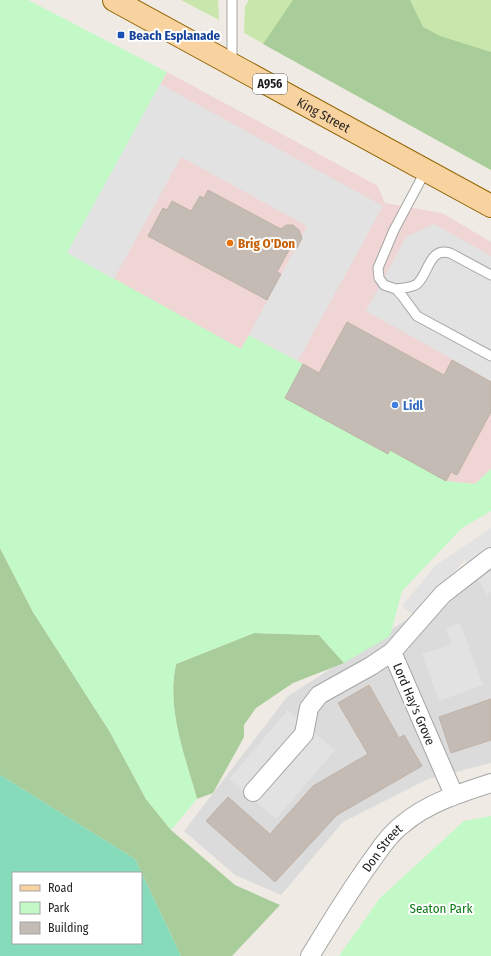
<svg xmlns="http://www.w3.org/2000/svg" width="491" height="956" viewBox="0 0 491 956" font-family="'Fira Sans Condensed',sans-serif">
  <rect width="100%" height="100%" fill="#efebe4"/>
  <!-- residential -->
  <path fill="#dcdbdb" d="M491 565V763L428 779 343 822 281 895 235 875 184 831 287 697Z"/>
  <!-- commercial -->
  <path fill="#efd5d4" d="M167 72 378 186 385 203 442 213 491 242V469L475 484 446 481 390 450 388 454 285 398 303 365 249 335 241 349 67 253Z"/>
  <!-- grass -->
  <path fill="#c9e7ac" d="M181 0H218L219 20Z
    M249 0H491V170L244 33 245 6Z"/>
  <!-- forest -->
  <path fill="#a9cd9a" d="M293 0H410L423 27 440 36 491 52V170L263 44Z
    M0 548 33 612 110 732 146 799 171 830 235 885 280 905 232 956H181L135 859 0 775Z
    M254 633 319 635 344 663 293 683 256 708 244 725V737L213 793 197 799C185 756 166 709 176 664Z"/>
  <!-- park -->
  <path fill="#c3f8c7" d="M0 0H28L167 72 68 253 241 349 249 335 303 364 285 398 388 454 390 450 446 481 475 484 491 469V511L462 528 402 591 390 636 344 663 319 635 254 633 176 664C166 709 185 756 197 799L171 830 146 799 110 732 33 612 0 548Z
    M491 816V956H339L380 898 464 821Z"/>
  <!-- pitch -->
  <path fill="#85dbba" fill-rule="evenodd" d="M0 775 135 859 181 956H0ZM13 873H141V943H13Z"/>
  <!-- parking -->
  <path fill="#e2e2e2" d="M160 84 383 206 298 361 249 335 307 226 181 157 114 279 67 253Z
    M434 224 491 256V381L366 311 406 237Z
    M491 528V592L487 595 465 559 417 618 402 606 436 565Z
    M460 623 483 685 439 701 422 654 452 644 446 628Z
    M288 710 335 750 276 819 229 779Z"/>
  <!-- building -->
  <path fill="#c3bbb4" stroke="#c0b2a7" d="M208 190 281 229 286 225H293L299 230 302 238 297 248 289 250 277 272 281 274 267 300 148 236 163 208 167 210 172 201 191 211 200 196 204 198Z
    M347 322 444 375 452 360 491 382V412L457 475 451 472 446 481 390 450 388 454 285 398 303 364 319 373Z
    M369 685 399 738 404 735 422 766 337 815 275 882 206 821 228 797 270 834 313 786 368 754 338 703Z
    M491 699V740L451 753 439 717Z"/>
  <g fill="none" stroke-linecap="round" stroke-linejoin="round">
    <!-- service casing -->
    <g stroke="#a5a5a5" stroke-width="11">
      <path id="service" d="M232 63V0
        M426 170 394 230 378 268 379 278 384 285 396 289 403 297 417 316 491 356
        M396 289C402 288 411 288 417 284 429 273 429 247 450 253L491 275"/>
    </g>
    <!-- minor casing -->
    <g stroke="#a5a5a5" stroke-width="20">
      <g id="minor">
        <path d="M253 792 304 734 309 708 319 695 371 666 392 652"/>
        <path d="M454 795 392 652 443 594 491 557"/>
        <path id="s1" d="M310 956C331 922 351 888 375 856 383 844 391 833 403 824 428 803 460 793 491 783"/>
      </g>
    </g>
    <!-- primary casing -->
    <g stroke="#936505" stroke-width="24">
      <g id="primary">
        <path id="s2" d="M114 0 491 206"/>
      </g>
    </g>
    <!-- service -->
    <use href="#service" stroke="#fff" stroke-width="9"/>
    <!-- minor -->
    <use href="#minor" stroke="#fff" stroke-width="18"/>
    <!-- primary -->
    <use href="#primary" stroke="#f9d39f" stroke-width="22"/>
  </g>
  <!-- markers -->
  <rect fill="#1a4fb4" stroke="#fff" stroke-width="1.5" x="117" y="31" width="8" height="8" rx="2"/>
  <circle fill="#e8710a" stroke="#fff" stroke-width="1.5" cx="230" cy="243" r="4"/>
  <circle fill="#3f7fe0" stroke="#fff" stroke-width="1.5" cx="395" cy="405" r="4"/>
  <g text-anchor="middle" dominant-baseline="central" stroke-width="4" stroke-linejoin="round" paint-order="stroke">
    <!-- shield labels -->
    <rect fill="#fff" stroke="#626262" stroke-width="1" x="253" y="74" width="34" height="20" rx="3"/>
    <g font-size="12" font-weight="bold" fill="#1e1e1e">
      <text x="270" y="84">A956</text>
    </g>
    <!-- transit labels -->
    <g font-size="13" font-weight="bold" fill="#164399" stroke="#fff" text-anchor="start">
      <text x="129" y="35">Beach Esplanade</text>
    </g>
    <!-- street labels -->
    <g font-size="13" fill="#1e1e1e" stroke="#fff">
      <text stroke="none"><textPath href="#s2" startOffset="239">King Street</textPath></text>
      <text transform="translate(414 704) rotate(67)">Lord Hay's Grove</text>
      <text stroke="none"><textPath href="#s1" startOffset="130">Don Street</textPath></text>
    </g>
    <!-- food labels -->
    <g font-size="13" font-weight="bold" fill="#c56008" stroke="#fff" text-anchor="start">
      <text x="238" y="243">Brig O'Don</text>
    </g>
    <!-- shop labels -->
    <g font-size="13" font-weight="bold" fill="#366cbe" stroke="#fff" text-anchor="start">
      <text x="403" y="405">Lidl</text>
    </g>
    <!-- park labels -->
    <g font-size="13" fill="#0f7918" stroke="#fff">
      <text x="441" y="908">Seaton Park</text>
    </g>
  </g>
  <!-- legend -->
  <rect x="12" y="872" width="130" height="72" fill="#ffffff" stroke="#a5a5a5"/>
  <rect x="20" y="885" width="20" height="6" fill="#f9d39f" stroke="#a5a5a5"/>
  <text x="48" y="892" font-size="12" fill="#1e1e1e">Road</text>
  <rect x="20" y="902" width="20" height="12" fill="#c3f8c7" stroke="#a5a5a5"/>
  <text x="48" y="912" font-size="12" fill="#1e1e1e">Park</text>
  <rect x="20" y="922" width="20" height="12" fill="#c3bbb4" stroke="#a5a5a5"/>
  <text x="48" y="932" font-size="12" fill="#1e1e1e">Building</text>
</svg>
